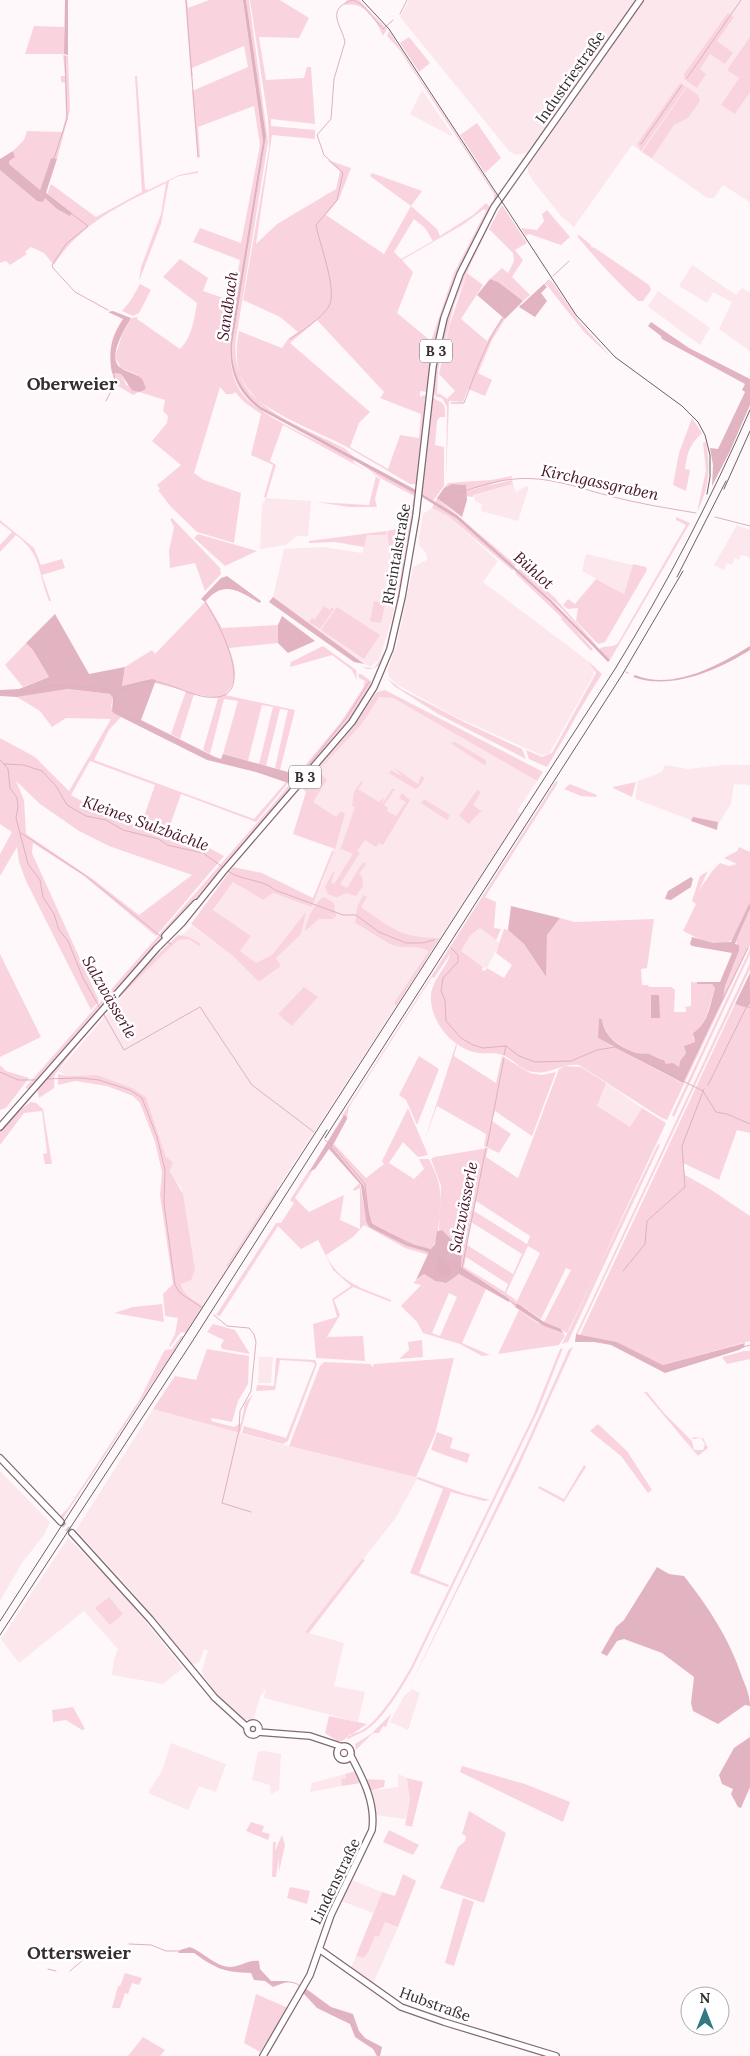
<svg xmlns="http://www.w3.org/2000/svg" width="750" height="2056" viewBox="0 0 750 2056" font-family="Lora,serif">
  <rect width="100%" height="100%" fill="#fef8fa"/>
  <!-- built -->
  <path fill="#fce7ed" d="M409 0H636L550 122 526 153 516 155 510 152 400 17Z
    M643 0H750V202L723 185 714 198H707L632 145 574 227 561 216 533 181 528 172V166Z
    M422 90 452 134 451 136 410 114Z
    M692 265 736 295 742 288 750 293V351L719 329 732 302 713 292 707 303 679 286Z
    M658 291 710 328 700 345 650 308 648 306Z
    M513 484 516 492 526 486 529 487 518 521 481 511 482 504 476 502 473 495Z
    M266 498 311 501 308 536H297L286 545 260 549 262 505Z
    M432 508 448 516 498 561 483 582 588 661 594 670 593 676 549 754 541 755 456 717 396 684 389 677 388 669 397 644 413 567 427 560 426 553 419 545V539L423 514Z
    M737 525 750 530V557L741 555 739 560 735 558 732 565 727 563 724 570 714 565Z
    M380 534 389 536V551L394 552 393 560 402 565 392 619 379 660 370 667 356 659 307 625 273 597 284 549 323 547 362 553 367 535Z
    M586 554 633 565 624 594 582 571Z
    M384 696 393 698 537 781 517 811 521 814 227 1266 228 1267 204 1306 183 1292 181 1289 182 1189 172 1175 170 1167 173 1162 166 1157 146 1097 97 1075 66 1076 58 1071 138 978 192 926 234 957 251 936 213 911 233 882 263 900 273 893 312 906 322 884 342 825 304 799 306 792 302 788 361 725 375 699Z
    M665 765 688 769 724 765H750V785L734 784 731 804 715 829 635 799 638 781 662 772Z
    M480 928 500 943 487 968 483 967 461 951 470 936Z
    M606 1083 642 1108 630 1128 596 1106Z
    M259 1357H273L271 1383H258Z
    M153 1409 280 1444 418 1477 395 1519 305 1632 344 1643 334 1686 365 1692 358 1722 264 1698 266 1688 260 1697 254 1718 251 1720 244 1719 220 1699 203 1675 202 1670 208 1651 204 1649 200 1661 195 1664H191L154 1617 150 1619 139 1606 142 1603 76 1530Z
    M0 1471 50 1522 44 1535 22 1563 0 1601Z
    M68 1538 118 1588 183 1668 163 1684 112 1675 114 1659 118 1649 84 1611 19 1663 1 1639Z
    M412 1689 420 1693 408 1730 390 1722 404 1696Z
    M171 1743 226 1764 216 1792 199 1786 188 1810 148 1793 162 1771Z
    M264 1751 281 1754 279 1790 271 1794 270 1785 252 1780 258 1752Z
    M345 1774 346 1778 341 1779 342 1786 310 1792 312 1783Z
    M398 1774 407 1778 409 1785 410 1800 406 1819 375 1815 369 1791 398 1787Z
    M349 1879 382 1892 373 1913 339 1900Z
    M385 1922 398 1927 372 1986 350 1970 356 1956 363 1958 368 1953 375 1936 379 1937Z"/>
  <!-- green -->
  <path fill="#f9d4df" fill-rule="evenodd" d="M185 0H187L188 8 209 0H243L263 141 231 336C229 355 230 375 241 392 257 416 325 444 352 458L354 463 380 479 375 499 377 507H349L316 502 369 505 376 476 283 425 270 461 276 465 266 498 264 497 273 465 251 455 261 414 244 402 235 392 233 394H226L220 387 194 473 204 480 241 493 234 543 197 532 171 507 158 490 160 489 157 485 181 465 152 441 167 423 168 416 163 411 165 400 139 392 133 395 116 385 112 373 121 374 127 386 138 375 121 368 115 357 122 335 131 318 138 317 137 319 180 349C192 337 194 320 197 303L163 277 180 259 208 278 203 291 232 301 240 260 193 242 200 228 241 243 260 145 254 106 198 127 200 157 198 158 192 91 248 67 244 46 192 68 193 76 191 77Z
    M246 0H249L268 142 236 339C228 405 296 423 344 448L354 456C325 440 260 415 243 389 234 376 232 360 232 345L266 136Z
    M250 0H280L309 18 299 38 259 37 266 80 304 78 307 67H311L315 124 271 119V126L315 130V139L272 135 256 244 277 224 336 189 340 171 327 160 351 168 339 199 326 215 384 254 411 206 370 176 372 173 422 191 411 206 437 229 440 236 473 215 486 203 491 208 458 272 427 392 420 391V397L424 395 427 397 418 484H410C389 472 368 459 347 447 321 433 265 413 248 390 235 372 235 351 239 331L282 348 288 339 298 332 280 317 243 300 269 149 268 119ZM484 209 486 211 454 273 431 341 397 313 413 272 402 260 464 224ZM414 219 425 228 433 241 401 259 394 252ZM317 320 384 392 380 398 421 414 419 438 400 435 388 469 350 447 359 423 370 412 290 343Z
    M347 0H359L387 29 383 36C376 19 365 1 344 5Z
    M728 13 734 17 717 41 733 53 725 64 710 54 700 69 706 74 697 88 684 79V74Z
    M34 26 64 27V54H25Z
    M389 31 498 197 494 203V194L399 49 387 36Z
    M409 37 430 63 419 72 400 43Z
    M750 37V92L735 114 721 105 739 78 727 70Z
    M63 55 68 56 70 110 57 159H51L40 190 9 164 8 161 15 157 13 151 24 140 27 131 62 132 66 116 65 83 61 82V76H65Z
    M135 76H137L145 189 148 190 179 175 198 171V173L179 176 169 181 161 224 139 281 141 267 161 214 166 183C122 204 81 223 54 265L44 253 31 247 25 252 27 254 10 265 6 261 0 263V170L37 201 45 197 57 209 72 213 47 194 51 184 96 217 142 192Z
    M680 83 686 87 641 151 637 144Z
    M687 87 698 95 700 101 688 118 674 125 652 158 642 152Z
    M477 123 501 158 485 173 460 135Z
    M502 205 527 243 515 250 523 260 512 277 530 295 523 301 498 282 490 279 502 268 508 273 514 261 513 253 489 229Z
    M547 210 570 237 561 245 529 234 526 236 521 228 537 230 544 221 542 214Z
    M496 211 471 263 454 305 438 370 437 395 439 393 447 399 455 391 439 374 449 327 467 273 483 285 461 319 487 341 502 317 505 319 492 340 478 373 492 380 485 396 468 389 463 402 449 401 446 481 447 407 442 398 436 397V395L432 396C441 405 446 399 445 417H440L437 421 435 445 444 447V486L433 501 422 494 421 492C432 392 438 297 496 211Z
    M579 235 591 245V247L595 248 649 285 651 290 643 301H638C616 281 596 259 577 236Z
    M551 280 580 322 611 357 584 332 546 284Z
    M140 284 151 290 139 313 133 316 122 311 131 300Z
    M692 418 702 433C689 446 688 451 685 469L690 470 686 491 673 485 679 453Z
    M706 442C711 468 709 489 697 512L706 470 703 443Z
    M354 459 414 492 416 497 409 542 389 546 387 531C408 529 411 513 414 496L382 479Z
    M512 476V478L486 486 512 480 513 484 473 495V497L466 496V491L485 486 466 490V485L452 484 444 488 448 483 491 480Z
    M437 498 516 565 514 567 457 515 435 502Z
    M434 504 452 514 513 569 512 570 448 516 432 508Z
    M676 517 690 523 610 660 598 650C604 644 612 649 618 643L686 525 676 520Z
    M172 518 220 568 221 574 205 591 195 563 170 568 169 551 174 527 170 519Z
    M0 520 34 548 41 565 62 559 65 568 42 575 51 601H49C37 571 43 556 16 535L0 552V545L12 532 0 523Z
    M386 531 387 535H367L364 547 335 542 309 543V541Z
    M198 534 257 551 225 566 194 538Z
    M407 545 404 558 394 556V552H389L393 547Z
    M393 558 403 559C409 576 387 646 379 665 373 670 368 670 362 667L373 668C390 658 399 586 402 566L395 563Z
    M633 564 646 567 647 570 605 642 598 644 576 621 578 608 568 609 563 605 568 599 575 604 596 579 624 594Z
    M521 567 555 598 597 646 596 647 562 609 518 570Z
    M516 572 559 610 593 649 591 651 561 619 562 618 515 573Z
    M206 601 222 628 278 625V643L229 648C236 667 239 680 225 695L295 710 280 770 275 768 288 710 280 709 266 766 259 764 273 707 262 705 248 761 223 754 238 701 224 699 210 754 203 750 218 698 194 694 180 739 171 734 186 691 155 683 156 680 122 687 125 667 152 650 155 654Z
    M374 601 385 604 381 623 370 621Z
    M324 606 330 610 332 607 334 609 320 629 309 622 312 618 315 619Z
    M337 607 380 635 364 659 321 630Z
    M26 643 33 650 49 677 23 687 5 665Z
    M323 646 356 670 357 680 352 670 332 655 290 667 291 662Z
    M588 661 602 674C582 704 566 736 547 767L529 759 526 750 542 757 552 753 596 673Z
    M358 674H361L371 681V687L346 726 65 1050 29 1089 25 1088 269 809 341 722 363 688 365 681 359 678Z
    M387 678 401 689 462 721 522 749 526 759 438 714 394 686Z
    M68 689 110 694 113 698 111 706 115 714 121 717 109 730 94 760 254 819 286 782 288 783 256 822 181 794 168 831 200 843 224 856 156 936 84 876 33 843 32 853 99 1001 91 1010 26 881 19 862 17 847 0 876V854L12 832 0 824V738L35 757 69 791 111 719 66 718 52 727 40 711 17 697ZM90 761 155 785 141 825 121 823 71 795ZM16 781 40 804 79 831 109 846 192 875 139 915 94 880 26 834 24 800Z
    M385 690 543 772 537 781 393 698 379 697 361 725 318 771 327 780 313 802 336 817 341 811 345 814 335 849 293 834 306 792 302 788 348 735 229 869 354 726 374 696 377 692Z
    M455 742 486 760V766L450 743Z
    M393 767 418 784 421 776 425 778 418 788 415 789 389 773 391 770 403 777Z
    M361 781 363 783 358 789 379 802 384 797 382 804 392 789H395L384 805 388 808 387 811 396 816 406 802 399 798 402 793 410 800 383 845 379 843 376 847 365 840 357 851 360 853 340 884 347 888 363 862 366 864 359 874 362 876 363 886 356 896 347 893 337 897 338 898 328 894 325 887 333 872H335L331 882 334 884 353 854 342 849 340 851 355 807 352 806 354 792Z
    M556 781 558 782 556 786 485 897 496 902 494 928 501 929 496 940 480 928 470 936 461 951 483 967 482 970 485 971 487 968 504 978 512 965 496 953 504 929 508 930 524 944 545 976 547 935 560 918 575 922 654 919 647 968 641 969 642 985H648L649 987H671L675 990 674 1012H686V1008L684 1007 691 1006V982L712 984 715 988C709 1006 707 1023 693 1037L695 1042 684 1046 686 1053 680 1061 679 1067 666 1064 664 1060C658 1059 655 1056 649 1054 646 1053 641 1054 637 1053 619 1047 605 1037 602 1019L598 1038 682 1083 723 999 725 986 739 951 736 941 750 909V945L667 1120 660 1117 579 1065C560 1063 551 1075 534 1072 522 1071 515 1061 505 1056 497 1052 486 1054 478 1053 452 1049 429 1020 431 995 433 978 448 966 450 954L434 978 432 977 349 1107 347 1117 342 1116Z
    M636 782 632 797 613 788V787Z
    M570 784 597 795 596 797 581 796 564 789Z
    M477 790 481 792 473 805 483 812H480L469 824 459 816Z
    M424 799 450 815 447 820 421 803Z
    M739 847 750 852V902L733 939C718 951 696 937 683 931L696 904 692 901 700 876 708 871 699 890 713 870 720 863 729 866 737 864 724 858 737 851Z
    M332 851H334L312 907 276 894 273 893 263 900 233 882 213 910 251 936 240 951 256 963 272 955 306 912 301 934 276 958 281 966 261 980 258 981 234 957 191 924 233 867 262 873 313 898Z
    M363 895 367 897 361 907C393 929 400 938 440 938L396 1006 394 1003 429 951C417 944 403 950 390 944 378 938 368 929 355 923L357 907Z
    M324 897 334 903 336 917 319 911 334 917 333 919H319L305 931C306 921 315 901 324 897Z
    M178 935 189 937 201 944 199 946 189 939 178 940C135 981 89 1027 56 1073 53 1076 55 1084 54 1088L39 1098 37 1090 129 982Z
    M750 949V954L674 1117 672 1115Z
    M0 954 41 1037 0 1057Z
    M750 963V969L578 1334H576Z
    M304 987 318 997 292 1026 278 1014Z
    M735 1004 747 1008 750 1004V1133L737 1130 719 1180 683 1163 685 1175 710 1189 750 1216V1341L663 1365 617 1342 580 1335Z
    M456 1044 457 1045 454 1056 496 1083 502 1056 530 1073 542 1075 556 1072 532 1136 495 1111 492 1121 511 1134 499 1153 484 1146 486 1134 437 1106 424 1142Z
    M419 1056 439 1069 417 1125 406 1100 399 1095Z
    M0 1065 6 1071 29 1078 6 1108 0 1110Z
    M565 1066 581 1067 606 1083 597 1106 630 1127 642 1108 666 1123 569 1331 566 1333 562 1330 565 1336 559 1345 498 1354 519 1310 538 1323 551 1325 544 1322 571 1270 566 1268 541 1319 517 1303 515 1307 505 1296 461 1267 460 1261 442 1230H439L441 1186 431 1159 434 1157 488 1148 486 1157 518 1178 559 1069ZM476 1201 530 1236 527 1244 474 1211ZM471 1222 522 1254 513 1274 467 1245ZM528 1246 540 1253 517 1301 506 1293ZM466 1257 508 1284 505 1292 464 1267Z
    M58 1074 66 1076 97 1075 132 1088 146 1097 166 1157 173 1162 170 1171 183 1194 195 1270 191 1280 181 1284C182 1295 195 1300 204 1306L186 1333 181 1332 170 1347 169 1346 175 1334 178 1318 165 1316 163 1294 173 1284 160 1195 162 1172 155 1142 140 1103 133 1096 107 1086 75 1081 58 1085Z
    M31 1102 36 1103 43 1109 52 1164H45L43 1154 47 1153 42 1111 24 1113 0 1145V1131L15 1113Z
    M408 1108 428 1155 418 1157 403 1142 389 1163 414 1179 424 1169 419 1159H429C433 1167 437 1176 439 1184 442 1197 440 1241 431 1249L408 1243 371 1223 364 1186 332 1147 334 1144 366 1178 384 1164 382 1161Z
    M658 1144 660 1145 568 1342 562 1344Z
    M309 1170 312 1172 295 1198 309 1212 344 1195 340 1220 360 1229V1188L354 1191 353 1189 360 1183 366 1221 369 1227 430 1253 429 1255 405 1248 364 1225 353 1237 326 1255C339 1283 364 1289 391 1300V1302L353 1287 334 1300 340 1315 327 1337 363 1336 365 1361 316 1358 313 1324 337 1317 332 1299 351 1286 333 1270 318 1240 301 1249 278 1226 220 1316 216 1315 276 1223H281L294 1203 290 1200 292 1197Z
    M276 1189 278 1190 228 1267 226 1266Z
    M424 1274 433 1280 444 1283 459 1274 486 1289 462 1343 490 1355 482 1356 460 1344 423 1333 417 1322 401 1306 421 1285 413 1283ZM449 1293 457 1297 440 1336 432 1333Z
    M162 1304 164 1322 114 1313 133 1307Z
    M213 1324 235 1330 250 1354 222 1349 221 1345 224 1340 207 1332Z
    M181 1336H184L62 1520 59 1517 68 1508 140 1399 163 1353 165 1350 172 1349Z
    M422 1340 423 1357 399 1359 409 1350 408 1342Z
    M573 1347 516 1473 407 1692 526 1445 569 1349Z
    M563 1348 538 1411 413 1668C401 1689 385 1717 365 1731 359 1734 353 1736 347 1740L349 1735C354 1733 360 1732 364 1729 381 1718 401 1685 411 1667L533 1416 560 1349Z
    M207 1349 249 1356 248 1384 238 1401 232 1422 212 1418 211 1421 234 1427 241 1423 245 1403 253 1394 248 1405 240 1433 153 1409 175 1376 196 1380Z
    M744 1351H750V1359L727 1364 722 1357Z
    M276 1358 315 1360 317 1364 288 1441 283 1444 242 1433 244 1426 286 1438 315 1364 312 1362 280 1360 275 1390 256 1391 257 1385 274 1386Z
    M454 1358 435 1434 416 1477 289 1446 320 1366 324 1362 370 1364 373 1367 374 1364Z
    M644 1392H647L664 1413 692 1441 694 1450H703L705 1444 701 1438 694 1439 691 1437 703 1438 708 1448 698 1456Z
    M598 1424 627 1451 652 1490 648 1493 621 1456 590 1431Z
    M437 1432 453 1438 450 1448 470 1454 467 1463 431 1450Z
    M584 1465 586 1467 564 1502 538 1488 539 1486 564 1499Z
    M418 1477 463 1493 490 1500 484 1501 451 1492 419 1573 449 1585 448 1587 410 1573 443 1489 417 1479Z
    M362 1559 365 1560 308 1634 305 1632Z
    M109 1597 123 1614 110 1625 95 1608Z
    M73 1707 85 1729 82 1730 66 1720 53 1722 52 1710Z
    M391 1714 386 1727 383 1726 379 1733H373L356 1750 355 1744 371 1734Z
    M329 1716 367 1724 342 1741H337L325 1733Z
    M462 1766 525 1784 570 1802 563 1822 460 1772Z
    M356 1771 361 1783 342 1786 341 1779 346 1778 345 1774Z
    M407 1778 423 1782 412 1827 405 1825 410 1800Z
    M364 1779 385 1780 384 1787 369 1791Z
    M469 1811 506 1833 484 1903 440 1888 458 1847 465 1841 466 1836 462 1834Z
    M251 1822 264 1826 262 1832 270 1834 268 1840 246 1831Z
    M389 1830 419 1845 413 1855 383 1842Z
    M282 1835 285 1845 279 1872V1857L276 1877H272L273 1842H276L275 1851Z
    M403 1874 416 1881 398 1927 385 1922 379 1937 375 1936 368 1953 363 1958 356 1956 382 1892 395 1896Z
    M290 1887 310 1891 307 1904 287 1898Z
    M463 1898 474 1902 454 1966 445 1963Z
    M125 1973 142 1978 139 1985 132 1983 128 1994 125 1993 120 2008H112L118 1986H120Z
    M256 1994 288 2008 260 2052 244 2043Z
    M143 2037 165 2050 160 2056H128Z"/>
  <!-- forest -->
  <path fill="#e2b3c1" d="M65 0H68V55L64 54Z
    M13 151 15 157 9 161V164L40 190 51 158 57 159 46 193 72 213 70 216 57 209 45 198 43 202 37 201 0 170V159Z
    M490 279 498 282 523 301 505 319 477 295Z
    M544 284 547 287 541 293 547 301 535 317 519 307Z
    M113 311 131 318C125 329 106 358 121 368 128 373 136 373 142 379L146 388C142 393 137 392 132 390L121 374 112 373C108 351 111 337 123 319L108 312Z
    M651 322 689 348 750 379V405L730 451 712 486 713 465 710 448 718 449 745 392 742 390 745 384 662 339 661 336 648 326Z
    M452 484 466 485 467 500 462 517 437 498 444 488Z
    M227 576 261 601 260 603C238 591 224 579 205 602L201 599 221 578Z
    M273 597 364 664 354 662 269 602Z
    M55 614 89 674 125 667 122 686 152 679 156 680 141 720 215 757 221 759 223 754 295 774 288 783 256 772 207 760 115 714 112 711 113 698 110 694 68 689 17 697 0 696V690L19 689 49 677 33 650 26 643Z
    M282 616 315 641 288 653 278 643V625Z
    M693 817 718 822 717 830 691 821Z
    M691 877 693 879 691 887 671 900 665 899 668 891Z
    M750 902V909L736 941 735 944 739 945V951L725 986 723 999 683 1083 598 1038 599 1019H602C604 1037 620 1048 637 1053 641 1054 646 1053 649 1054 655 1056 658 1059 664 1060L666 1064 673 1063 679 1067 680 1061 686 1053 684 1046 695 1042 693 1033C708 1024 710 1005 715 988L712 984H697V982H720L732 953 692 946 690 944 692 937 713 943 731 942Z
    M511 906 560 918 547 935 546 977 524 944 508 930Z
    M750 973V1004L747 1008 735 1004Z
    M344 1115 347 1117V1119L332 1147 364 1186 371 1223 408 1243 431 1249 435 1244 437 1231 442 1230 462 1250 461 1267 505 1296 509 1299V1302L459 1274 446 1283 435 1281 424 1274 416 1280 429 1252 407 1246 369 1227 366 1221 361 1185 329 1149 315 1169 309 1172Z
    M517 1303 544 1322 561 1329V1332L544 1326 515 1307Z
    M576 1334 617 1342 663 1365 745 1343 744 1347 739 1350 665 1373 611 1345 594 1342H575Z
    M657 1567 669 1574 684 1576C709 1608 729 1638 742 1677 746 1687 750 1696 750 1706L745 1705 718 1724 693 1711 691 1703 694 1677 662 1653 624 1639 617 1641 607 1656 601 1653 616 1627 624 1620Z
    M750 1737V1787L741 1808 738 1807 731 1794 733 1789 722 1784 719 1775 734 1748Z
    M190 1947C203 1952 215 1966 229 1967 241 1967 248 1959 259 1961L260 1969 271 1981H289L273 1987 265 1981 254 1980 251 1973C224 1972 216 1969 194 1953H178L180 1950Z
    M305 1988 331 2007 353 2014 359 2031 365 2038 382 2047 380 2056H377L373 2049 355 2037 350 2024 317 2008 303 1993Z"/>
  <!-- water -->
  <path fill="#dfb1bf" d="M243 0H246L266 136 232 345C231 371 240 391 261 407L416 490V494L261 410C235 391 228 368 231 336L263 141Z
    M422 494 457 515 551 600 610 660 608 662 550 602 456 518 422 497Z
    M750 646V650C718 670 671 691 633 677L635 675C673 691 719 665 750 646Z
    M651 995H659L660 1018H651Z
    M439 1259 449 1264 451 1270 450 1275 441 1276 435 1268Z"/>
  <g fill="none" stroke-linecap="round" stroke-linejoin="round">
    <!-- stream -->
    <path stroke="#dfb1bf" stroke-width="1" d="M186 0 198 157
      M400 14 407 0
      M65 53 66 0
      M687 78 741 0
      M641 144 682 85
      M45 193 44 189 67 119 65 56
      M48 196 88 226 66 244 52 265 53 268 75 292 108 310
      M553 276 569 261
      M520 306 526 304 549 280
      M290 339C302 331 321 319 329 306 338 290 319 243 316 225L337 200 343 173 324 155 317 135 331 119 334 79 345 42C342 26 324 9 353 0L361 4 383 29 393 20
      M106 401 115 383 112 358 119 333 126 319 111 312
      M451 403H464C473 380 494 316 516 307
      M441 500C464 491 490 481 515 479 547 476 576 487 606 495 635 503 666 508 696 513
      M715 517 750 526
      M626 672 628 673
      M120 690C129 687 140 681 150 681 172 682 195 700 218 697 256 692 216 617 205 602
      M0 693 30 691 54 685 107 689 114 693V706L116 710 209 758 295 782 347 717 369 682
      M0 760 4 764 24 765 42 771 56 786 67 805 86 816 106 820 123 830 159 839 167 845 203 853 224 868
      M4 764 8 769 10 788 17 798 18 807 16 818 28 864 40 880 43 897 54 914 59 930 68 941 83 978 101 1010
      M21 833 86 876 164 939
      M228 871C243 882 261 878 275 890L343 915H356L379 932 406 943H422L434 940
      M167 942 171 944
      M451 948 458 955V962L443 978 441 991 445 1000 446 1021 461 1038 473 1045 483 1048 506 1046 519 1056 535 1062 571 1061 597 1050 615 1047 703 1091 716 1112 727 1114 750 1124
      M103 1013 124 1050 200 1007 252 1085 314 1132
      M504 1055 506 1046
      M0 1072 18 1080H38
      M44 1079 81 1078 99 1080 130 1090 142 1098 157 1137 165 1170 164 1204 175 1285 180 1293 201 1307
      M682 1081 748 948
      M708 1085 747 1006 750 1008
      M325 1140 332 1145 365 1184 368 1212 372 1225 459 1267 537 1319 562 1332
      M487 1146 504 1058
      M462 1268 486 1148
      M623 1271 645 1244 647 1221 685 1187 682 1146 704 1089
      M214 1315 227 1326 249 1328 254 1334 256 1342 251 1391 240 1411 239 1430 222 1503 251 1512
      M581 1338 611 1342 666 1371 750 1345
      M129 1944 151 1945 166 1951H193L224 1969 257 1971 273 1983C282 1983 292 1979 300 1986
      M48 1969 56 1971
      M70 1971 91 1953
      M305 1991 326 2010H336L348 2019 361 2039 380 2048 379 2056"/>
    <!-- major-tunnel -->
    <path stroke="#d6cfd2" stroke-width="5.5" stroke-dasharray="5.5 3" stroke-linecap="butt" d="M61 1522 72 1533"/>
    <!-- major casing -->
    <g stroke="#816a71" stroke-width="8">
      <path id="major" d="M165 936 196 903
        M156 949 182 923 223 872 352 722 374 687 390 649 402 597 416 516 433 366 444 318 460 274 494 207 640 0
        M0 1127 157 948
        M0 1458 61 1522
        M72 1533 150 1619 215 1698
        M214 1697 247 1727
        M247 1729a6 6 0 1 1 12 0a6 6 0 1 1-12 0Z
        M258 1732 310 1736 340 1746
        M337 1753a7 7 0 1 1 14 0a7 7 0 1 1-14 0Z
        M319 1949 401 2007 444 2022 556 2056
        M263 2056 310 1975 331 1915 372 1830C376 1803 363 1779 351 1756"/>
    </g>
    <!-- major -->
    <use href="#major" stroke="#fff" stroke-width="5.5"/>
    <!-- rail -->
    <path stroke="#6b6265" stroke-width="1" d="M362 0 389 29 576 315 615 357 682 406 698 422 705 435 710 455V477L707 494
      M724 489 750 431
      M677 577 726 481
      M325 1138 622 675 683 571
      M0 1621 615 669C666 586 711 499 750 410
      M0 1635 190 1345 327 1130"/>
  </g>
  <g text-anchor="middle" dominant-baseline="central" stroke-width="5" stroke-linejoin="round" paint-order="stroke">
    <!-- shield labels -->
    <g fill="#fff" stroke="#736c6e" stroke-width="1">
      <rect x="420" y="339.5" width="32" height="23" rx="4"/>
      <rect x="289" y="765.5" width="32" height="23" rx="4"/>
    </g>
    <g font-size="14" font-weight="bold" fill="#372d30">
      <text x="436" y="351">B 3</text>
      <text x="305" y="777">B 3</text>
    </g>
    <!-- street labels -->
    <g font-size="15" fill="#372d30" stroke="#fff">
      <text transform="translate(570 77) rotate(-55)">Industriestraße</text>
      <text transform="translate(396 554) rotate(-80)">Rheintalstraße</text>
      <text transform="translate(335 1881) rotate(-64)">Lindenstraße</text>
      <text transform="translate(435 2004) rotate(20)">Hubstraße</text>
    </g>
    <!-- water labels -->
    <g font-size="16" font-style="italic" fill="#491229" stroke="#fff">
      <text transform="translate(227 306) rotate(-82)">Sandbach</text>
      <text transform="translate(600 482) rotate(12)">Kirchgassgraben</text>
      <text transform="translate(534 570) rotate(42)">Bühlot</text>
      <text transform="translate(146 823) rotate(20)">Kleines Sulzbächle</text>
      <text transform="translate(110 997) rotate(60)">Salzwässerle</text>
      <text transform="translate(463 1207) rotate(-79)">Salzwässerle</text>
    </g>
    <!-- quarter labels -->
    <g font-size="18" font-weight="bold" fill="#372d30" stroke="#fff">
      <text x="72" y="383">Oberweier</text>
      <text x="79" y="1952">Ottersweier</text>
    </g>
  </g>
  <!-- north arrow -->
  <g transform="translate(705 2011)"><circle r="24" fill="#ffffff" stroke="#afabac"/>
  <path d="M0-4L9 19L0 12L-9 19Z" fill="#327984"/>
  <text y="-8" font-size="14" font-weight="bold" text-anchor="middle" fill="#372d30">N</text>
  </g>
</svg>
